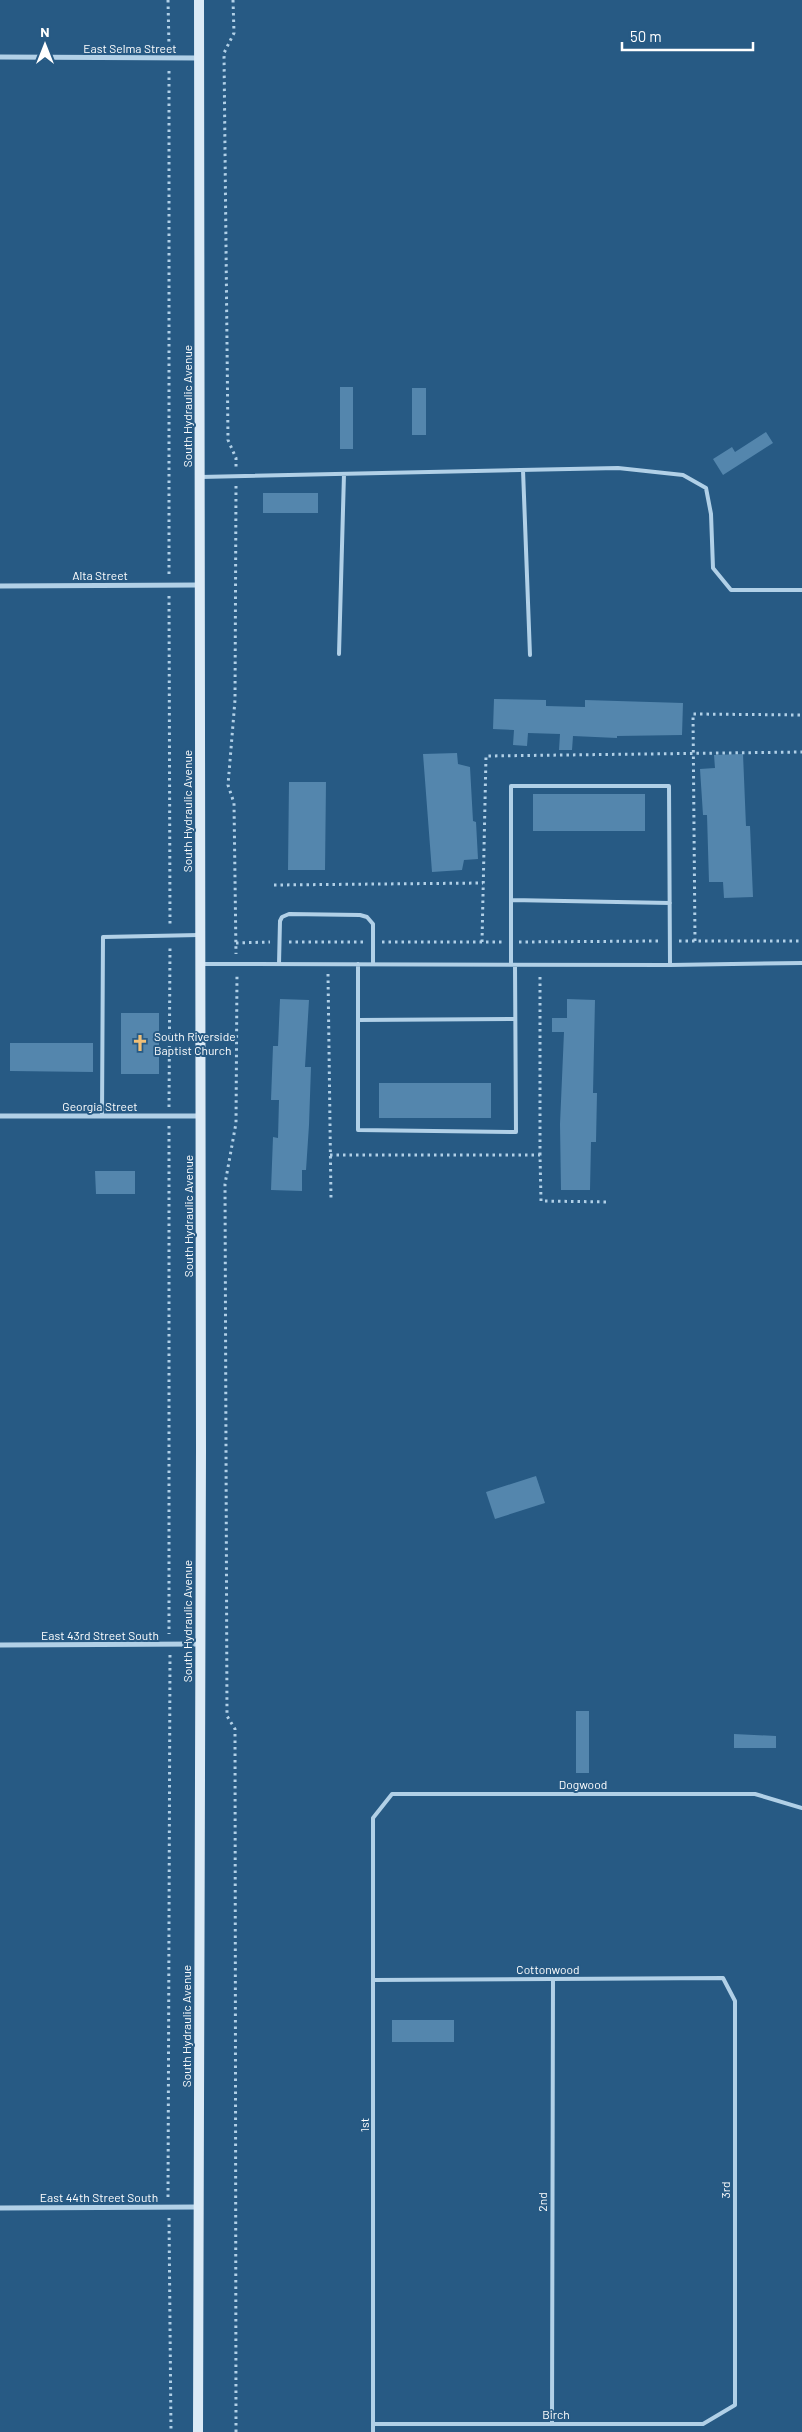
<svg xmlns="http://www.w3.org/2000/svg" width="802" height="2432" viewBox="0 0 802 2432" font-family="Barlow,sans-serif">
  <rect width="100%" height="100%" fill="#275a84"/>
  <!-- building -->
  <path fill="#5486ad" d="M340 387H353V449H340Z
    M412 388H426V435H412Z
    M766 432 773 443 723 475 713 459 732 447 735 452Z
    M263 493H318V513H263Z
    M494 699 546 700V706L585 707V700L683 703 682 735 617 736V738L573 736 572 750H559L560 734 528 733 527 746 513 745 514 730 493 729Z
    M457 753 458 764 470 767 473 821 476 822 478 859 464 860 462 870 432 872 423 754Z
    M743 754 746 826H750L753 897 724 898 723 882H709L707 815H703L700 769 715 768 714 755Z
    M289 782H326L325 870H288Z
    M533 794H645V831H533Z
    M280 999 309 1000 305 1067H311L309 1125 306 1170H302V1191L271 1190 273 1137 278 1138 279 1100H271L273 1046H278Z
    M567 999 595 1000 593 1093H597L596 1142H591L590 1190H561L560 1124 564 1032H552V1018H567Z
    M121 1013H159V1074H121Z
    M10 1043H93V1072L10 1071Z
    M379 1083H491V1118H379Z
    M95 1171H135V1194H96Z
    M536 1476 545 1503 495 1519 486 1492Z
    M576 1711H589V1773H576Z
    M734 1734 776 1736V1748H734Z
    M392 2020H454V2042H392Z"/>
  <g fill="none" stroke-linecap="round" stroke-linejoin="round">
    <!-- path -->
    <path stroke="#b1d0e7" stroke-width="3" stroke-dasharray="2.5 4" stroke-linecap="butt" d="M168 0 169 47
      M233 0 234 33 224 53 228 440 236 458V468
      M236 486 235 700 228 785 234 803 236 954
      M169 574V68
      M169 596 170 927
      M274 885 483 883
      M679 941H802
      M695 941 693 714 802 715
      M289 942H363
      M382 942H503
      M482 942 486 756 802 752
      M519 942 660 941
      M236 943 270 942
      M328 974 331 1200
      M169 1107 170 946
      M169 1126V1634
      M330 1155H540L541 1201 610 1202
      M540 1155V975
      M168 2197 170 1653
      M169 2218 171 2432
      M236 2432 235 1729 227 1716 225 1184 236 1123 237 973"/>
    <!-- lane -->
    <path stroke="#b1d0e7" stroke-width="4" d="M523 470 530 655
      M200 477 618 468 683 475 706 488 711 514 713 568 731 590H802
      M339 654 344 474
      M511 900 670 903
      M202 964 670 965 802 963
      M279 964 280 921 282 917 289 914 360 915 367 917 373 924V964
      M358 964V1130L516 1132 515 965
      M511 965V786H669L670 965
      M358 1020 515 1019
      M102 1116 103 937 199 935
      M373 2424H703L735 2405V2001L723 1978 374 1980
      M552 2424 553 1979
      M373 2432V1818L392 1794H755L802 1808"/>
    <!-- street -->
    <path stroke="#b1d0e7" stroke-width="5" d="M0 57 199 58
      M0 586 199 585
      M0 1116H200
      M0 1645 200 1644
      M0 2208 198 2207"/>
    <!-- secondary -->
    <path stroke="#dbeaf6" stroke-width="10" d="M198 2432 201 1450 199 0"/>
  </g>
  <!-- icons -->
  <defs>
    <g id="church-bare" transform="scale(1.35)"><path d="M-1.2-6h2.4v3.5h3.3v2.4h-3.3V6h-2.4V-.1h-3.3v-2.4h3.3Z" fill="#efbf77" stroke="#275a84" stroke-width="2.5" paint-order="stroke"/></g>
  </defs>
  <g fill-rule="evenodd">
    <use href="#church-bare" x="140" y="1043"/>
  </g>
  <g text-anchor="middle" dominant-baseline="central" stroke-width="4" stroke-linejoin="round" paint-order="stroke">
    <!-- street labels -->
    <g font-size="12" fill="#fff" stroke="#275a84">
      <text x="130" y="48">East Selma Street</text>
      <text transform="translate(187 406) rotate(-90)">South Hydraulic Avenue</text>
      <text x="100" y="575">Alta Street</text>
      <text transform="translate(187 811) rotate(-90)">South Hydraulic Avenue</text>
      <text x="100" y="1106">Georgia Street</text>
      <text transform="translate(188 1216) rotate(-90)">South Hydraulic Avenue</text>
      <text transform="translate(187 1621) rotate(-90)">South Hydraulic Avenue</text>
      <text x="100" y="1635">East 43rd Street South</text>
      <text x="583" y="1784">Dogwood</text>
      <text x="548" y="1969">Cottonwood</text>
      <text transform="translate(186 2026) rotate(-90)">South Hydraulic Avenue</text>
      <text transform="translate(364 2125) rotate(-90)">1st</text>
      <text transform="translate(725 2190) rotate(-90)">3rd</text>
      <text x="99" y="2197">East 44th Street South</text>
      <text transform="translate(542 2202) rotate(-90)">2nd</text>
      <text x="556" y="2414">Birch</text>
    </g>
    <!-- poi labels -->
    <g font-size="12" fill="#fff" stroke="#275a84" text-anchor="start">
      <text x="154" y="1036">South Riverside<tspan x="154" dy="14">Baptist Church</tspan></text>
    </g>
  </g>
  <!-- north arrow -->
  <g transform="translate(45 45)" stroke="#275a84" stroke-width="4" paint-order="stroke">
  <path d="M0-4L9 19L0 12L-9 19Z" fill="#ffffff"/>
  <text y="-8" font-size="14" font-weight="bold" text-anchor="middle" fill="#ffffff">N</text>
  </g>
  <!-- scale -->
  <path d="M622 42v8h131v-8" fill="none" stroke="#ffffff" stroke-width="2.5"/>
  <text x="630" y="42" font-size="15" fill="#ffffff" stroke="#275a84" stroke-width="4" paint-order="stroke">50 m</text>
</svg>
